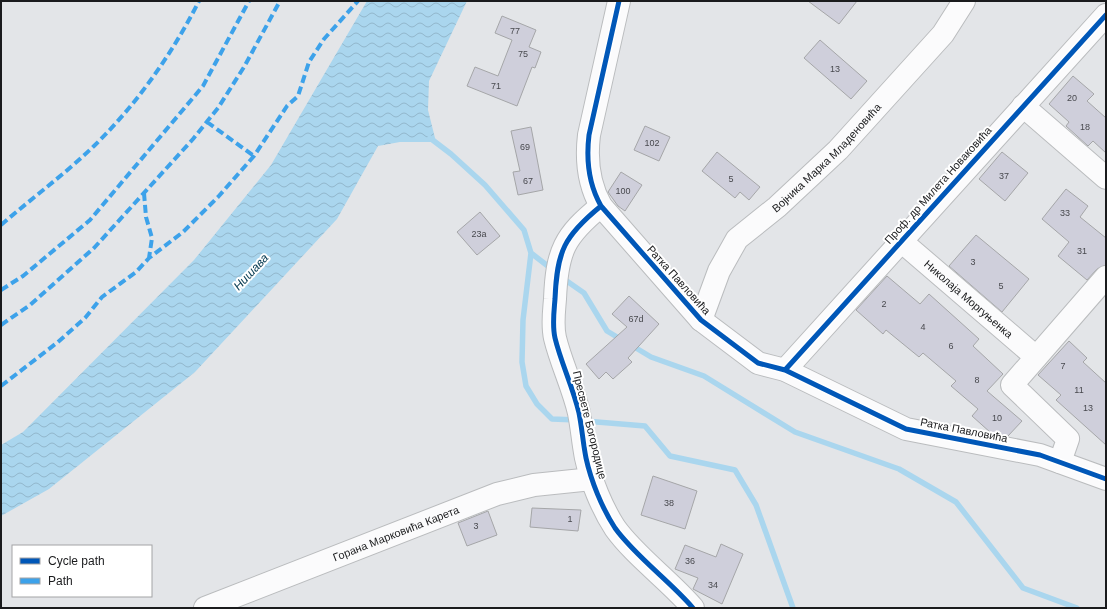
<svg xmlns="http://www.w3.org/2000/svg" width="1107" height="609" viewBox="0 0 1107 609" font-family="Helvetica,sans-serif">
  <defs>
    <pattern id="water-waves" width="16" height="10" patternUnits="userSpaceOnUse"><rect width="16" height="10" fill="#aad6ee"/><path d="M0 5q4-4 8 0t8 0" fill="none" stroke="#92b7cc"/></pattern>
  </defs>
  <rect width="100%" height="100%" fill="#e3e5e8"/>
  <!-- water -->
  <path fill="url(#water-waves)" d="M367 1H467L429 81 428 110 436 142H400L378 146 337 219 195 372 49 489 1 516V445L23 432 194 260 271 165Z"/>
  <g fill="none" stroke-linecap="round" stroke-linejoin="round">
    <!-- stream -->
    <path stroke="#aad6ee" stroke-width="5.5" d="M430 138 451 154 485 185 524 230 531 253 523 320 522 362 526 386 537 404 552 419 577 420
      M531 253 553 270
      M561 277 584 293 607 331 622 340
      M631 345 651 357 704 376 795 432 899 469 956 502 1023 588 1077 608
      M585 421 645 426 670 456 735 470 756 505 793 608"/>
  </g>
  <!-- building -->
  <path fill="#cfcfdb" stroke="#a5a6a8" d="M808 1H857L839 24Z
    M502 16 536 30 529 47 541 52 535 68 532 67 517 106 467 86 475 67 498 76 512 40 495 33Z
    M820 40 867 81 851 99 804 58Z
    M1073 76 1094 94 1087 101 1106 118V153L1093 141 1088 146 1066 126 1069 122 1049 104Z
    M645 126 670 137 659 161 634 150Z
    M531 127 543 190 518 195 513 172 520 171 511 131Z
    M717 152 760 187 749 200 740 192 735 198 702 171Z
    M1002 152 1028 173 1005 201 979 179Z
    M621 172 642 185 625 211 618 206 608 192Z
    M1066 189 1088 206 1080 217 1106 238V265L1097 269 1087 280 1058 256 1069 242 1042 219Z
    M480 212 500 236 477 255 457 232Z
    M976 235 1029 279 1002 312 949 266Z
    M887 276 920 304 929 294 979 339 973 346 1003 374 987 391 1022 421 1008 436 991 433 972 416 978 409 951 386 956 381 923 353 919 357 886 330 883 334 856 310Z
    M629 296 659 324 628 358 632 362 613 379 606 372 599 379 586 364 627 327 612 314Z
    M1069 341 1087 358 1083 362 1106 383V445L1056 400 1061 395 1038 375Z
    M653 476 697 491 685 529 641 515Z
    M532 508 581 510 578 531 530 527Z
    M488 511 497 535 467 546 458 523Z
    M721 544 743 554 722 604 693 589 698 578 675 569 685 545 716 557Z"/>
  <g fill="none" stroke-linecap="round" stroke-linejoin="round">
    <!-- minor casing -->
    <g stroke="#babcbe" stroke-width="24">
      <g id="minor">
        <path d="M619 1 589 135C586 160 589 185 601 206L701 320 758 363 785 370 906 429 1040 455 1106 479"/>
        <path d="M1023 106 1106 178"/>
        <path d="M601 206C564 236 557 251 555 299 554 312 552 325 555 338 561 363 573 387 579 413 582 428 583 443 586 458 591 481 602 508 615 528 635 556 670 581 693 608"/>
        <path id="s1" d="M901 241 1036 357"/>
        <path id="s2" d="M701 320 719 271 737 239 777 207 838 150 943 34 964 1"/>
        <path d="M785 370 1106 15"/>
        <path d="M1060 462 1068 439 1012 385 1106 277"/>
        <path id="s3" d="M205 608 497 494 534 485 592 479"/>
      </g>
    </g>
    <!-- minor -->
    <use href="#minor" stroke="#fbfbfc" stroke-width="22"/>
    <!-- quiet -->
    <path stroke="#3da2ea" stroke-width="4" stroke-dasharray="8 4" stroke-linecap="butt" d="M207 122 254 156
      M144 193 146 217 152 238 149 258
      M1 225C32 198 65 174 94 146 137 104 172 54 199 1
      M1 290 23 276 90 220 203 86 249 1
      M1 325 30 305 94 248 193 139 218 108 244 67 280 1
      M1 386 58 342 85 318 102 297 136 272 149 258 183 232 218 197 254 156 287 106 298 96 309 62 324 39 358 1"/>
    <!-- cycleway casing -->
    <g stroke="#fff" stroke-width="8">
      <path id="cycleway" d="M619 1 589 135C586 160 589 185 601 206L701 320 758 363 785 370 906 429 1040 455 1106 479
        M601 206C564 236 557 251 555 299 554 312 552 325 555 338 561 363 573 387 579 413 582 428 583 443 586 458 591 481 602 508 615 528 635 556 670 581 693 608
        M785 370 1106 15"/>
    </g>
    <!-- cycleway -->
    <use href="#cycleway" stroke="#0057b8" stroke-width="5"/>
  </g>
  <g text-anchor="middle" dominant-baseline="central" stroke-width="4" stroke-linejoin="round" paint-order="stroke">
    <!-- number labels -->
    <g font-size="9" fill="#48494e">
      <text x="515" y="31">77</text>
      <text x="523" y="54">75</text>
      <text x="835" y="69">13</text>
      <text x="496" y="86">71</text>
      <text x="1072" y="98">20</text>
      <text x="1085" y="127">18</text>
      <text x="652" y="143">102</text>
      <text x="525" y="147">69</text>
      <text x="1004" y="176">37</text>
      <text x="731" y="179">5</text>
      <text x="528" y="181">67</text>
      <text x="623" y="191">100</text>
      <text x="1065" y="213">33</text>
      <text x="479" y="234">23a</text>
      <text x="1082" y="251">31</text>
      <text x="973" y="262">3</text>
      <text x="1001" y="286">5</text>
      <text x="884" y="304">2</text>
      <text x="636" y="319">67d</text>
      <text x="923" y="327">4</text>
      <text x="951" y="346">6</text>
      <text x="1063" y="366">7</text>
      <text x="977" y="380">8</text>
      <text x="1079" y="390">11</text>
      <text x="1088" y="408">13</text>
      <text x="997" y="418">10</text>
      <text x="669" y="503">38</text>
      <text x="570" y="519">1</text>
      <text x="476" y="526">3</text>
      <text x="690" y="561">36</text>
      <text x="713" y="585">34</text>
    </g>
    <!-- street labels -->
    <g font-size="11" fill="#1a1b1d" stroke="#fff">
      <text stroke="none"><textPath href="#s2" startOffset="210">Војника Марка Младеновића</textPath></text>
      <text transform="translate(938 185) rotate(-48)">Проф. др Милета Новаковића</text>
      <text transform="translate(679 280) rotate(48)">Ратка Павловића</text>
      <text stroke="none"><textPath href="#s1" startOffset="89">Николаја Моргуњенка</textPath></text>
      <text transform="translate(590 425) rotate(76)">Пресвете Богородице</text>
      <text transform="translate(964 430) rotate(11)">Ратка Павловића</text>
      <text stroke="none"><textPath href="#s3" startOffset="205">Горана Марковића Карета</textPath></text>
    </g>
    <!-- water labels -->
    <g font-size="12" font-style="italic" fill="#083c53" stroke="#fff">
      <text transform="translate(251 272) rotate(-47)">Нишава</text>
    </g>
  </g>
  <!-- border -->
  <rect width="1107" height="609" fill="none" stroke="#1a1b1d" stroke-width="4"/>
  <!-- legend -->
  <rect x="12" y="545" width="140" height="52" fill="#ffffff" stroke="#a3a4a5"/>
  <rect x="20" y="558" width="20" height="6" fill="#0057b8" stroke="#a3a4a5"/>
  <text x="48" y="565" font-size="12" fill="#1a1b1d">Cycle path</text>
  <rect x="20" y="578" width="20" height="6" fill="#3da2ea" stroke="#a3a4a5"/>
  <text x="48" y="585" font-size="12" fill="#1a1b1d">Path</text>
</svg>
